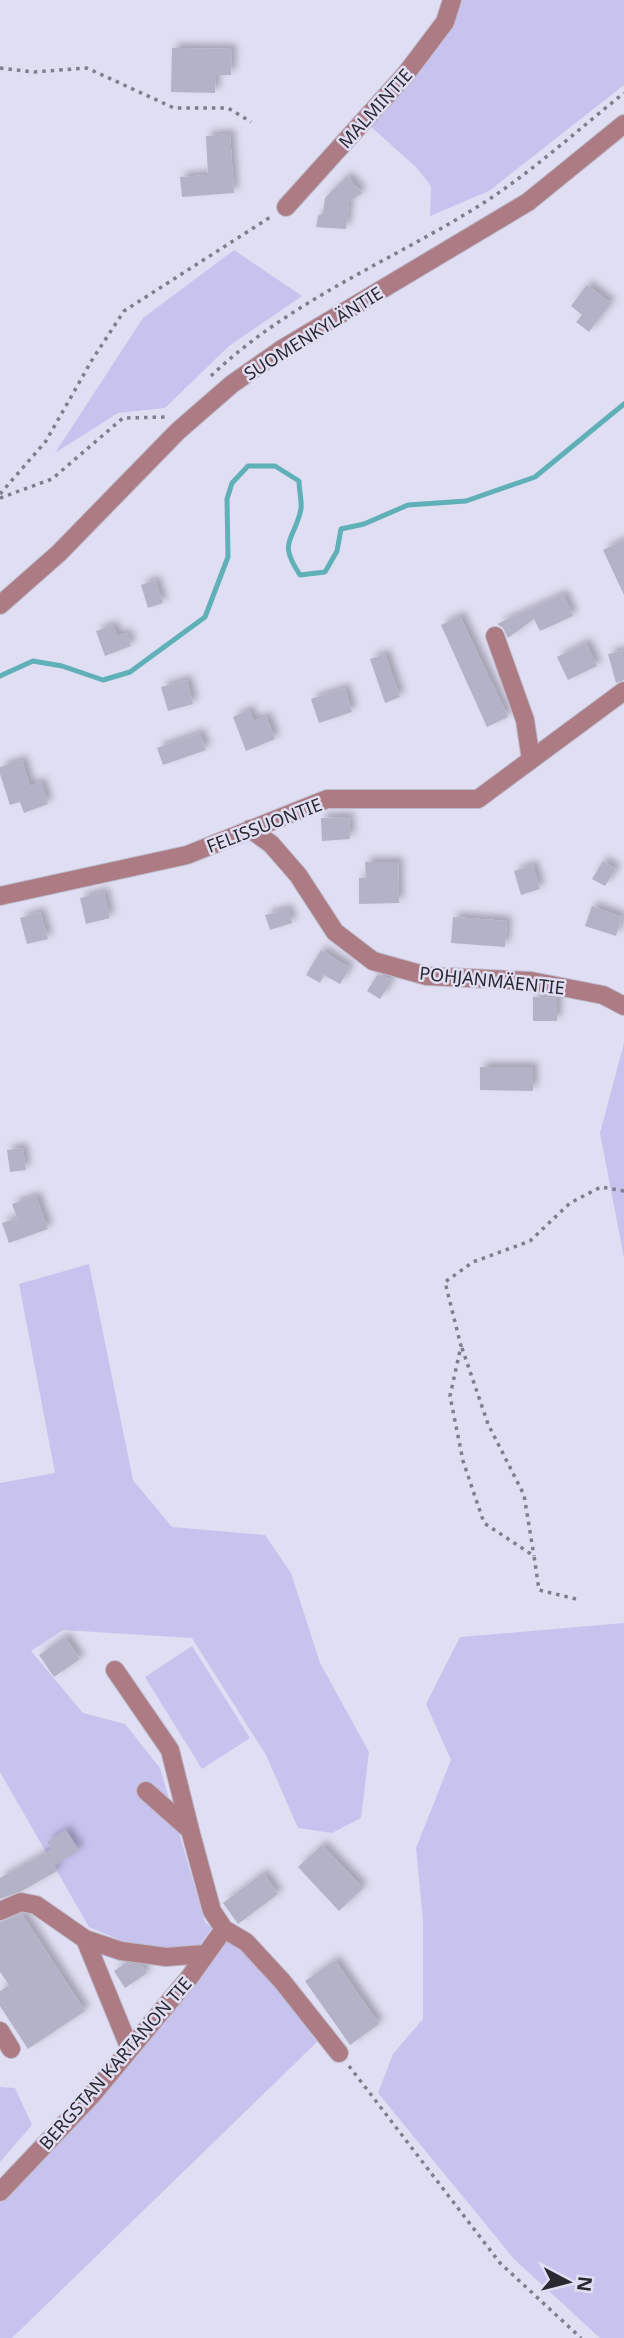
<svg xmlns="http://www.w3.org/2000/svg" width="624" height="2338" viewBox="0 0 624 2338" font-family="'Noto Sans',sans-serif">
  <defs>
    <filter id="shadow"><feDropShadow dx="5" dy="-5" stdDeviation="3.5" flood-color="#0004"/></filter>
  </defs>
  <rect width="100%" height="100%" fill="#e0def2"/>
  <!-- green -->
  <path fill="#c8c2ef" d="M461 0H624V85L489 191 430 216 431 186 416 167 369 125 451 30Z
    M234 250 302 296 229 346 165 408 118 413 55 453 143 318Z
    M624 1043V1258L600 1133Z
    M89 1264 133 1480 172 1527 265 1535 291 1573 320 1663 369 1752 361 1818 332 1833 298 1828 266 1755 192 1638 63 1630 31 1651 83 1713 125 1724 160 1768 205 1922 212 1928 199 1946 165 1948 122 1941 89 1927 0 1772V1483L55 1473 19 1284Z
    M624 1623V2338H600L514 2259 378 2093 393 2054 423 2019V1920L416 1848 451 1760 426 1704 460 1637Z
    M192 1646 250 1738 202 1769 145 1677Z
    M228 1940C259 1952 297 2013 317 2042L12 2338H0V2203L92 2105 219 1943Z
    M0 2087 15 2088 32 2125 0 2162Z"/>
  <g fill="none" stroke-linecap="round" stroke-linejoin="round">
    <!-- stream -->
    <path stroke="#60b0b7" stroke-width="5" d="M0 676 33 661 62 666 103 680 130 672 205 617 228 557 227 499 232 483 248 466H275L299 481C299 490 302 501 301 509 294 542 277 540 300 575L325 572 337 551 341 529 364 524 408 505 466 501 535 477 624 404"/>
  </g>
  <!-- building -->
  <path fill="#b4b2c6" filter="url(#shadow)" d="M172 48 232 49 231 75H216L215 93 171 92Z
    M230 134 234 193 182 197 180 177 208 175 206 136Z
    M347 176 362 193 349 202 346 229 316 227 318 216 323 213 325 198Z
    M587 285 611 303 589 332 576 322 582 315 571 306Z
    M624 540V595L603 550Z
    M155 580 163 603 148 608 141 585Z
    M563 594 573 616 540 631 534 619 508 638 503 628 497 624Z
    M460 616 508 717 487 727 441 625Z
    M113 625 117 636 127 633 131 646 105 656 96 631Z
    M586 643 597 666 568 680 557 657Z
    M624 650V680L616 683 608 654Z
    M385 654 400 697 385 703 370 659Z
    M187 680 193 704 168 711 161 687Z
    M345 688 352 712 319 723 311 699Z
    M249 710 254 721 266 716 275 739 246 751 233 717Z
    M200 733 206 750 163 765 157 748Z
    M22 760 30 786 41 782 48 804 24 813 20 802 10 805 0 774V767Z
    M349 817 350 839 322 841 321 818Z
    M603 861 616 869 605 886 592 879Z
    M365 862H398L399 903 359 904V878H366Z
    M533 865 540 889 521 895 514 871Z
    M104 892 110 918 86 924 80 898Z
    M592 906 622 917 616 936 585 926Z
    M288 909 292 923 270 930 265 915Z
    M40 912 48 939 27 944 20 918Z
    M453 917 507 921 505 947 451 943Z
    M321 950 350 968 340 984 324 975 320 983 306 975Z
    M378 974 392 980 380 999 367 991Z
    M533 997 557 998V1021H533Z
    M480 1067H533V1091L480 1090Z
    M23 1148 26 1170 10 1172 7 1150Z
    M36 1196 48 1229 9 1243 2 1223 17 1218 12 1204Z
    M65 1637 80 1659 54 1677 39 1655Z
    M66 1830 79 1850 54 1866 57 1871 22 1891 0 1899V1878L52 1849 47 1842Z
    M322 1845 363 1888 339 1911 298 1867Z
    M263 1873 278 1894 238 1924 223 1903Z
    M22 1914 85 2011 28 2049 0 2006V1991L9 1985 0 1972V1922Z
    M335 1960 379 2024 350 2045 305 1981Z
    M126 1963 141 1965 147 1973 125 1988 114 1971Z"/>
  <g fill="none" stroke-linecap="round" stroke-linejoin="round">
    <!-- minor casing -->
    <g stroke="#bcbacb" stroke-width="20">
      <path id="minor" d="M286 207 405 75 445 22 452 0
        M0 605 59 553 178 431 232 384 282 349 528 202 624 124
        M495 636 525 720 531 760
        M250 829 271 844 298 875 335 932 373 961 427 976 531 981 603 995 624 1006
        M0 896 187 855 327 799H478L624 691
        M115 1670 170 1750 190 1830
        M146 1791 190 1830 212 1911 224 1929 246 1942 282 1981 339 2053
        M0 1911 21 1902 36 1905 85 1939 121 1951 166 1957 205 1954
        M85 1939 130 2049
        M0 2031 11 2049
        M0 2192 92 2095 189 1978 224 1929"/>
    </g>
    <!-- path -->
    <path stroke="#7f7e8b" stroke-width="3.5" stroke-dasharray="3.5 5" stroke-linecap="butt" d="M0 68 34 72 87 68 174 108H228L251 122
      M211 376C290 300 394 260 485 202 534 170 579 129 624 93
      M0 494 46 441 92 360 124 311 272 216
      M0 498 52 479 123 418 168 417
      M462 1348 488 1424 524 1495 534 1556
      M576 1599 539 1590 534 1556 484 1523 463 1461 450 1396 461 1346 445 1282 473 1262 530 1241 570 1203 601 1187 624 1191
      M349 2066 500 2263 581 2338"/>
    <!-- minor -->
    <use href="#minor" stroke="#ac7b83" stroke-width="18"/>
  </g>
  <g text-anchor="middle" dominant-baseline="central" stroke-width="5" stroke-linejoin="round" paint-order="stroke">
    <!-- street labels -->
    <g font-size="18" fill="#2a2931" stroke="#e0def2">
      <text transform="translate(375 108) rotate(-48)">MALMINTIE</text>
      <text transform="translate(313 333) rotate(-32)">SUOMENKYLÄNTIE</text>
      <text transform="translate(264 825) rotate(-21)">FELISSUONTIE</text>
      <text transform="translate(492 980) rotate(6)">POHJANMÄENTIE</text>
      <text transform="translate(115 2063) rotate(-49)">BERGSTAN KARTANON TIE</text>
    </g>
  </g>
  <!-- north arrow -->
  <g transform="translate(568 2282) rotate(97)" stroke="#e0def2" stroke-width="5" paint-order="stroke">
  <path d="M0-5L12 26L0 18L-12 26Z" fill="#2a2931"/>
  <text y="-10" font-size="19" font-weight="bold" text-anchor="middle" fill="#2a2931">N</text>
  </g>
</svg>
